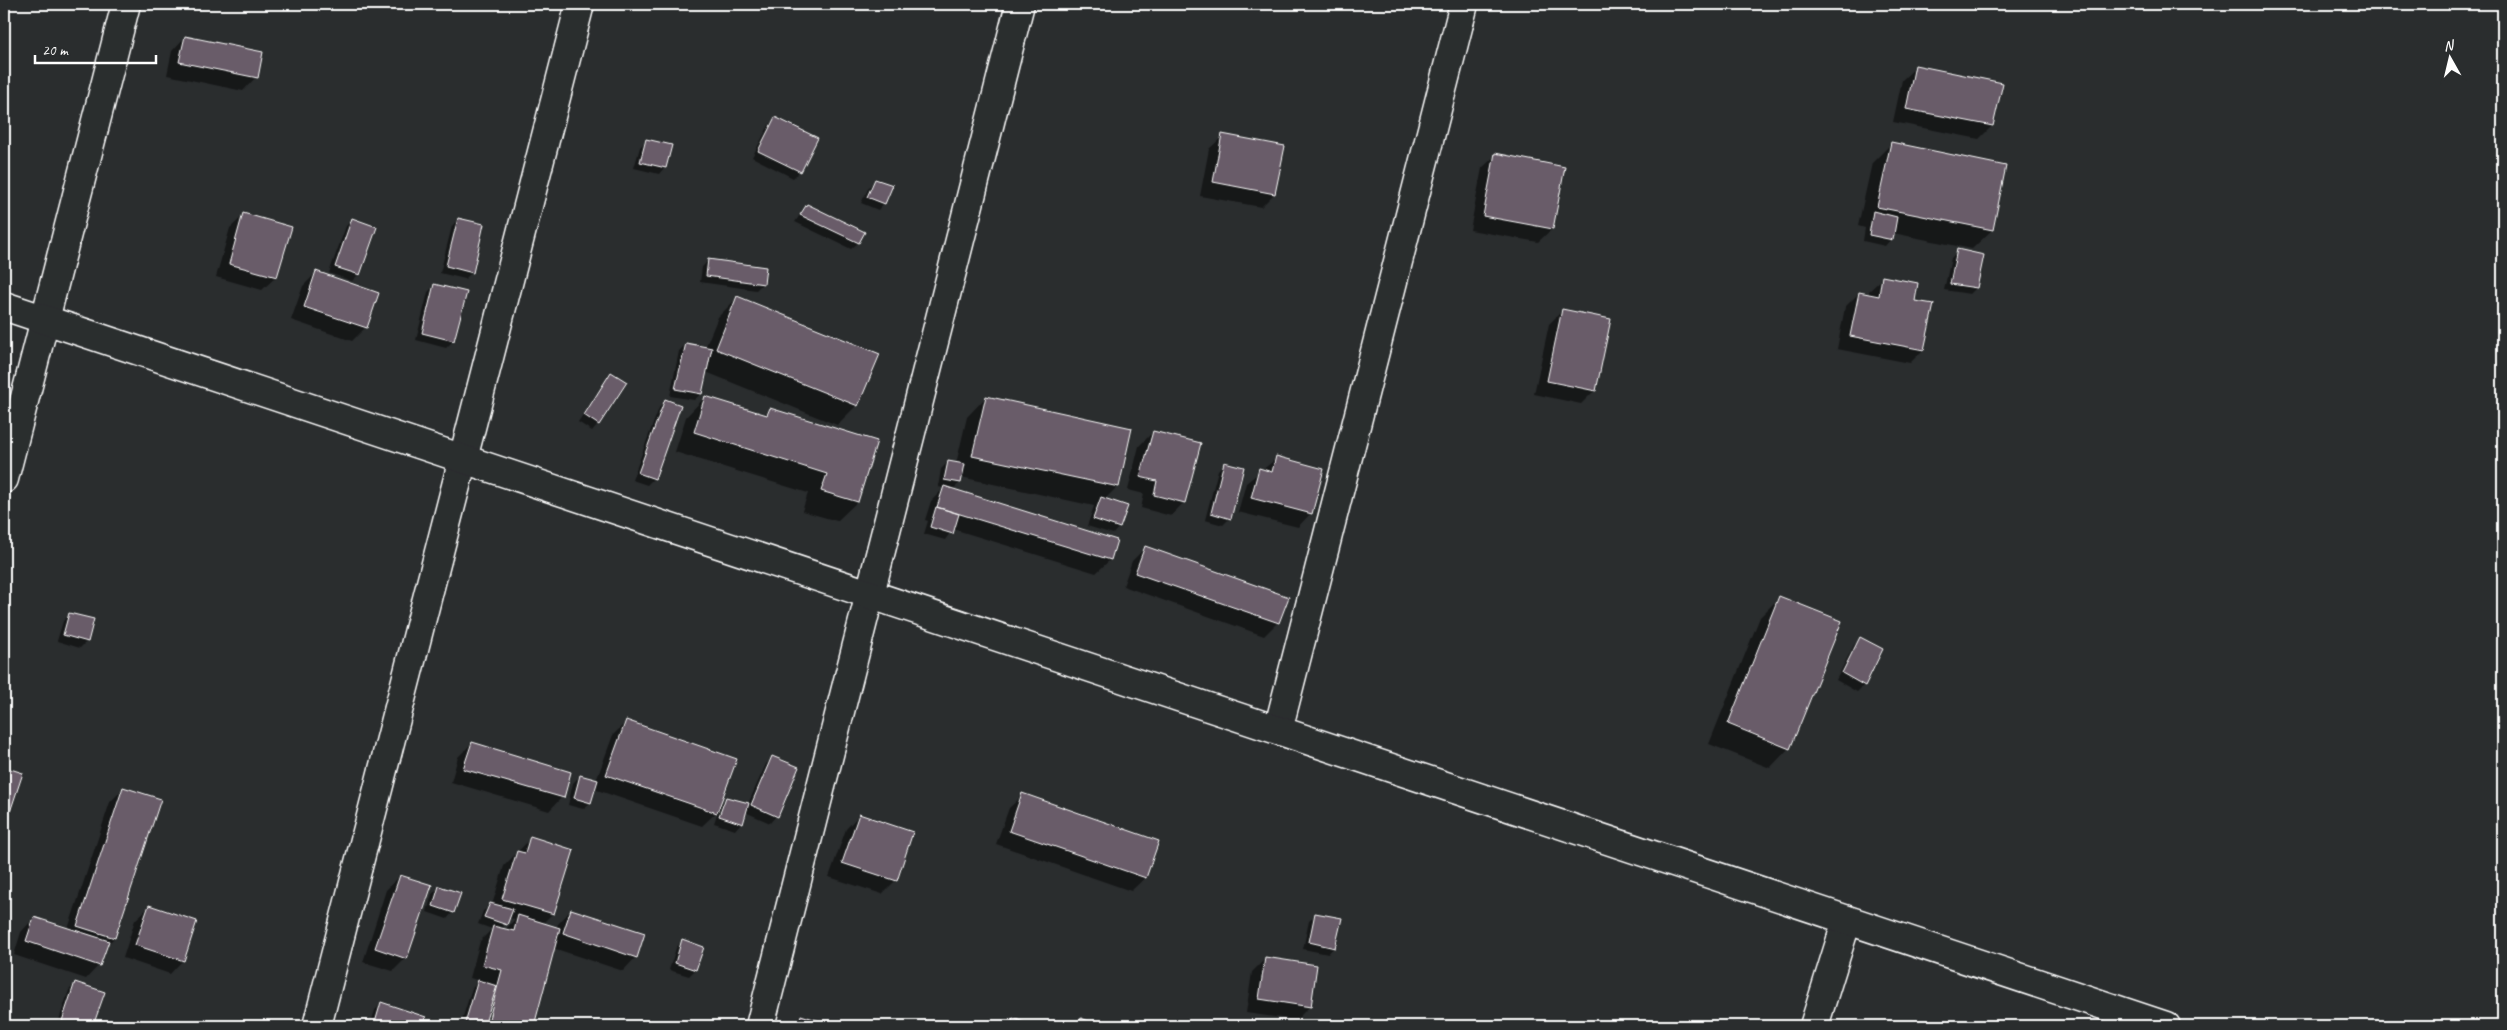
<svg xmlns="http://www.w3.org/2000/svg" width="2507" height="1030" viewBox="0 0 2507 1030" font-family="Caveat,sans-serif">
  <rect width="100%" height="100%" fill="#2a2d2e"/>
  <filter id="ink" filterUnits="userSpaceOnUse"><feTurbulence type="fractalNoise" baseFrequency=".02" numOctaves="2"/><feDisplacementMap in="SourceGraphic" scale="10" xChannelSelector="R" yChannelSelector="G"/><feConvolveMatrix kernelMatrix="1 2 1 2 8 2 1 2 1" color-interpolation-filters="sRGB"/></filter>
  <g filter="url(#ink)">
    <!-- shadow -->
    <path fill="#0007" fill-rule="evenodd" d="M322 4H346L342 8Z
      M185 37 256 77 243 91 167 75 172 51Z
      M1916 67 2001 84 1992 126 1979 139 1893 122 1902 80Z
      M775 119 800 171 793 178 752 157 769 125Z
      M1223 136 1274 194 1261 207 1200 196 1209 149Z
      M647 140 665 167 659 174 634 168 640 147Z
      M1891 144 2004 167 1992 230 1972 249 1893 233 1891 239 1885 246 1863 241 1865 228 1858 226 1872 163Z
      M1496 155 1564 168 1552 229 1538 242 1470 230 1482 168Z
      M876 180 884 203 878 210 861 203 869 187Z
      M807 205 863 232 858 243 851 249 795 222Z
      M244 215 290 228 276 277 262 290 216 277 230 228Z
      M458 219 472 272 465 279 440 273 452 226Z
      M352 220 359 274 352 281 329 273 346 226Z
      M1958 251 1976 288 1970 294 1944 290 1951 258Z
      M709 260 763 283 756 290 700 282 702 267Z
      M316 273 366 327 352 341 291 320 303 286Z
      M1883 278 1913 302 1932 305 1923 350 1910 363 1837 349 1845 307 1859 293 1869 295V291Z
      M434 286 466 293 453 341 446 348 416 340 428 292Z
      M737 298 857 405 837 425 706 372 701 394 694 400 670 396 679 351 686 344 705 348 718 317Z
      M1563 310 1595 390 1581 404 1534 394 1549 324Z
      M611 374 598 424 592 431 578 422Z
      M705 397 764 416 770 409 876 442 857 502 837 521 802 511 808 493 675 452 686 417Z
      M986 397 1117 487 1104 500 1119 527 1113 534 1087 526 1094 506 961 477 960 483 952 490 1116 541 1110 560 1096 573 953 529 945 540 924 534 928 521 925 520 931 501 944 488 938 487 941 469 948 462 956 464 967 417Z
      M665 401 654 478 647 485 632 480 659 408Z
      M1153 432 1184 502 1171 516 1141 508 1144 494 1128 490 1139 446Z
      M1277 458 1311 513 1298 527 1238 512 1246 483Z
      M1225 463 1230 518 1223 525 1205 520 1218 470Z
      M1145 548 1278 622 1264 636 1123 586 1132 561Z
      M1780 597 1789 748 1770 768 1709 744 1760 617Z
      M69 615 87 641 80 648 57 641 63 621Z
      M1861 639 1864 685 1857 692 1836 680 1854 645Z
      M626 722 718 806 726 798 748 804 766 764 773 757 776 816 770 823 745 812 741 823 735 830 714 823 718 811 702 826 594 789 590 803 583 809 568 805 573 783 580 776 596 781 613 735Z
      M472 743 562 797 549 811 451 782 458 757Z
      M4 768 21 774 4 826Z
      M124 788 114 938 106 946 99 965 86 979 14 955 21 932 34 918 68 929 110 802Z
      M1023 795 1157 842 1145 878 1131 891 996 844 1009 808Z
      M859 815 896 880 882 894 829 877 846 829Z
      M531 838 553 913 542 924 556 928 558 924 571 910 636 957 623 971 553 948 533 1026H460L472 988 480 981 470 978 480 941 492 929 478 924 483 911 492 905 504 866ZM508 918 515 919 505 930 502 929Z
      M400 876 406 958 393 971 363 962 386 890Z
      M439 888 453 912 447 919 427 912 432 894Z
      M149 907 183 960 170 974 123 958 135 920Z
      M1316 915 1334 947 1328 954 1303 949 1309 921Z
      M682 941 702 947 695 970 689 976 669 970 676 948Z
      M1265 959 1310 1006 1296 1020 1246 1013 1252 972Z
      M76 984 103 992 92 1026H57L69 990Z
      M382 1003 424 1017 421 1026H370L375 1010Z
      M802 1016 832 1026H792Z
      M1013 1020 1031 1026H1006Z
      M1081 1020 1098 1026H1074Z"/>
    <!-- building -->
    <path fill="#695c69" stroke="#fff" d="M185 36 263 52 258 78 179 62Z
      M1915 65 2003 83 1993 126 1906 109Z
      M775 117 818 138 801 172 758 151Z
      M1222 134 1285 146 1275 194 1213 182Z
      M646 139 672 145 666 168 640 162Z
      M1891 142 2006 166 1993 230 1877 207Z
      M1495 153 1565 167 1553 229 1483 216Z
      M875 179 893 185 885 204 867 197Z
      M807 204 865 232 859 243 800 215Z
      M1873 211 1897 217 1893 240 1869 235Z
      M243 213 292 227 277 277 229 264Z
      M352 218 377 227 360 275 335 267Z
      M458 218 484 224 473 273 446 266Z
      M1957 249 1984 255 1977 288 1950 284Z
      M708 259 766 267 764 284 706 276Z
      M316 271 379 293 367 328 304 307Z
      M1882 276 1918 283 1915 301 1934 304 1924 350 1850 336 1859 292 1879 296Z
      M434 284 467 292 454 341 422 333Z
      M737 296 880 354 858 406 716 349Z
      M1562 309 1611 319 1596 391 1547 381Z
      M686 343 712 348 702 394 675 389Z
      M611 372 627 382 599 425 584 415Z
      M705 396 767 415 770 408 877 441 858 502 821 491 827 474 694 432Z
      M986 396 1132 428 1119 487 972 456Z
      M665 399 681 405 655 479 638 473Z
      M1153 431 1201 443 1185 503 1154 495 1157 481 1140 477Z
      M1276 456 1324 469 1312 514 1251 498 1259 468 1272 472Z
      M948 461 965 464 961 483 944 480Z
      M1224 462 1244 467 1231 519 1211 513Z
      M944 486 1117 540 1111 560 937 507Z
      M1101 497 1128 506 1120 528 1093 519Z
      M936 507 959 514 953 534 930 527Z
      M1145 546 1289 597 1279 623 1135 573Z
      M1779 596 1842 621 1790 749 1728 724Z
      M69 613 94 619 88 642 63 635Z
      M1860 637 1883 649 1865 686 1842 673Z
      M626 720 737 759 717 813 606 775Z
      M472 742 571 772 564 798 463 769Z
      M772 756 799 767 778 817 751 805Z
      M4 767 23 773 4 830Z
      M580 775 598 780 591 803 574 798Z
      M123 787 161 799 115 938 77 926Z
      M1022 793 1159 841 1146 878 1009 831Z
      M726 797 749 803 743 824 719 816Z
      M859 814 913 832 897 881 842 863Z
      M530 836 574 850 554 914 502 899 517 851 525 853Z
      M400 875 432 885 407 959 375 948Z
      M439 886 461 893 454 913 433 906Z
      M490 903 513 909 507 925 484 917Z
      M149 905 197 921 184 961 135 945Z
      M571 909 645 933 637 958 563 933Z
      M1315 913 1342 918 1335 948 1309 942Z
      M518 915 560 928 534 1026H487L502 970 482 965 493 926 514 931Z
      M34 917 109 941 100 966 26 941Z
      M682 939 704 947 696 970 675 963Z
      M1265 957 1317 965 1311 1007 1259 999Z
      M478 980 497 986 484 1026H464Z
      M75 982 105 992 93 1026H77L62 1021Z
      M381 1002 426 1017 423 1026H374Z
      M801 1015 836 1026H798Z
      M1013 1018 1034 1026H1010Z
      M1081 1018 1101 1026H1078Z"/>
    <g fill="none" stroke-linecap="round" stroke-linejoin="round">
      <!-- street casing -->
      <g stroke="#fff" stroke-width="31">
        <path id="street" d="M4 479 126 4
          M1278 730 1464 4
          M317 1026 580 4
          M760 1026 1020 4
          M1814 1026 1847 920"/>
      </g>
      <!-- secondary casing -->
      <g stroke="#fff" stroke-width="31">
        <path id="secondary" d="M4 306 2166 1026"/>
      </g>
      <!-- street -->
      <use href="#street" stroke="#2a2d2e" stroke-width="28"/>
      <!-- secondary -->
      <use href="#secondary" stroke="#2a2d2e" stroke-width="28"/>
    </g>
  </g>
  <!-- margin -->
  <rect width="2507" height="1030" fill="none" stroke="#2a2d2e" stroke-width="20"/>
  <rect x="10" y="10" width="2487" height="1010" fill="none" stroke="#fff" stroke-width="2" filter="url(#ink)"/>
  <!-- north arrow -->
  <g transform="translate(2450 58) rotate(352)" stroke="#2a2d2e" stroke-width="4" paint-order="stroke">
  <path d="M0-4L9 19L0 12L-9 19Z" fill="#ffffff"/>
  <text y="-8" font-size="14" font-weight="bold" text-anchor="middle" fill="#ffffff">N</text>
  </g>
  <!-- scale -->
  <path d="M35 55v8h121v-8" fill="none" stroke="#ffffff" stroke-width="2.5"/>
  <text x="42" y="55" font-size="15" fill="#ffffff" stroke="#2a2d2e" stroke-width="4" paint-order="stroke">20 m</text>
</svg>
